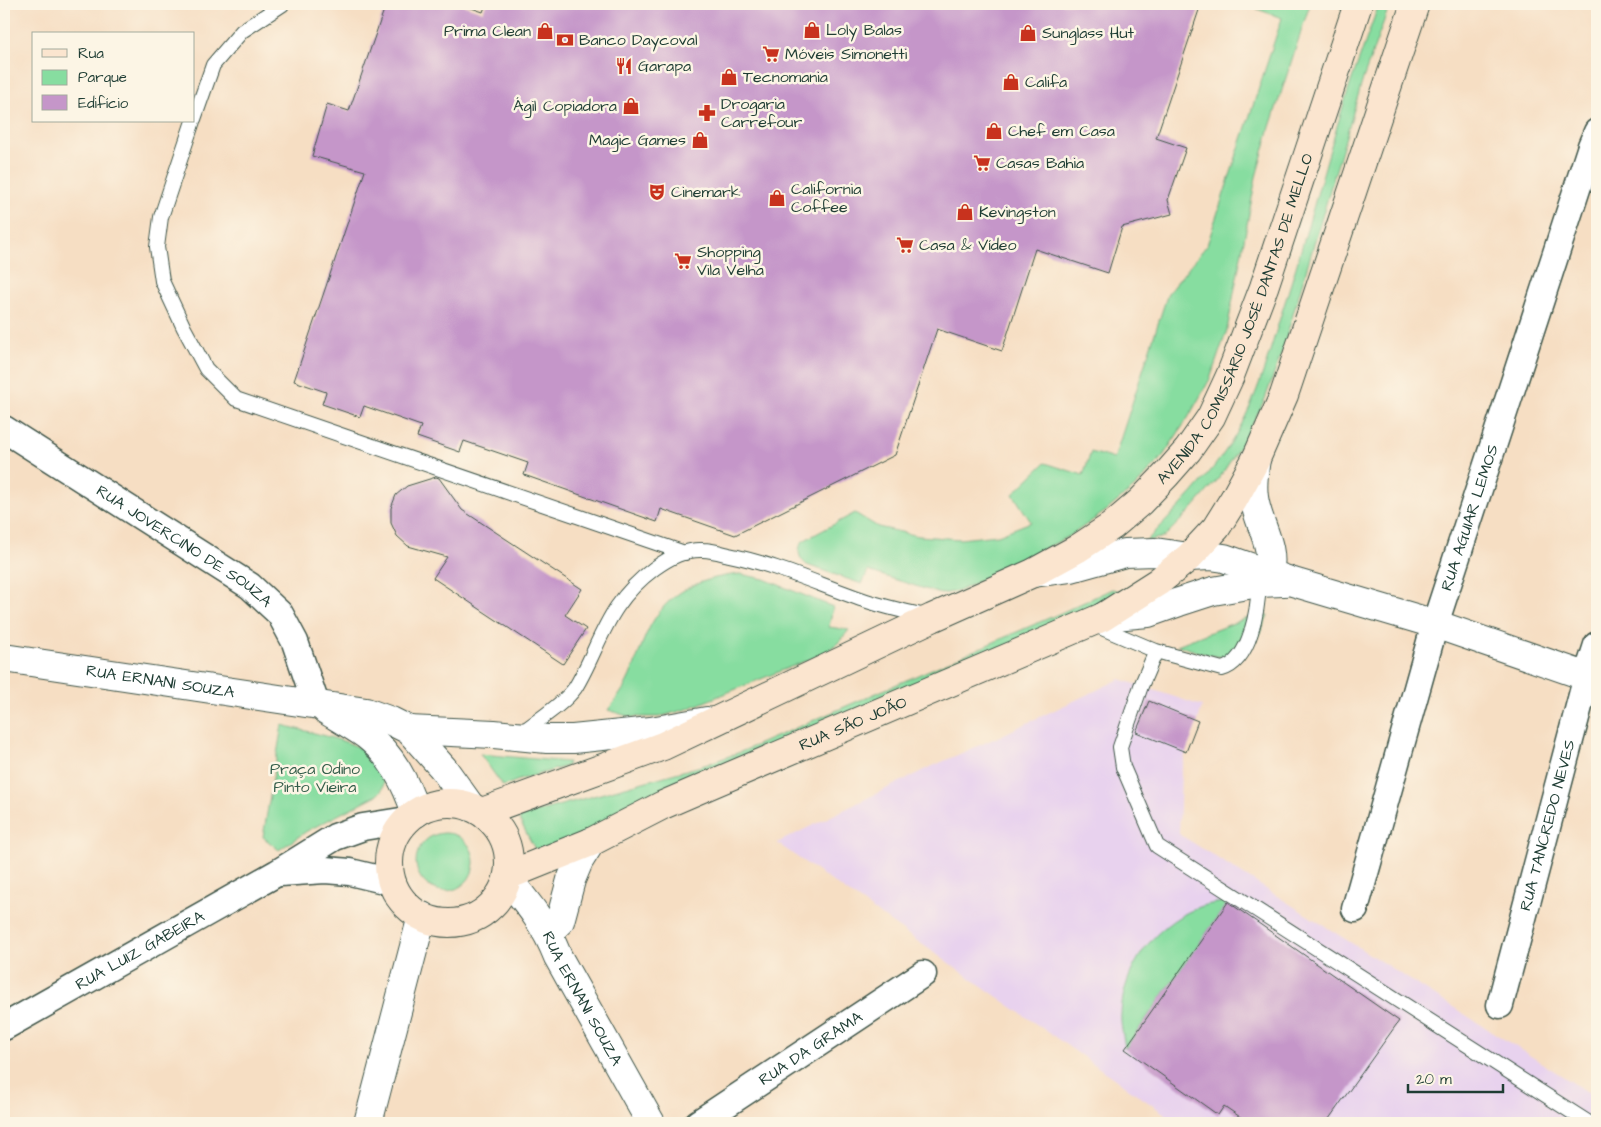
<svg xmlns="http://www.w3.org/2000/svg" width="1601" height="1127" viewBox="0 0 1601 1127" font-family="'Architects Daughter',sans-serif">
  <rect width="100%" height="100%" fill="#fcf5e5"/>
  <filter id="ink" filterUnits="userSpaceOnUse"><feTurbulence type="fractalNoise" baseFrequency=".02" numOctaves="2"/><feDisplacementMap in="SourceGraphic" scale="10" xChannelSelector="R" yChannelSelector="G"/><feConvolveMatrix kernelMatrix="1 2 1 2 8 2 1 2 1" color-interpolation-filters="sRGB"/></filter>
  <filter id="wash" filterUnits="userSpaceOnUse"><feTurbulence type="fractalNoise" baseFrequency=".0096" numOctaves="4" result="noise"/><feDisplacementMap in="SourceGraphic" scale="20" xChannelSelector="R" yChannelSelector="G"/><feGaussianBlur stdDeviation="1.12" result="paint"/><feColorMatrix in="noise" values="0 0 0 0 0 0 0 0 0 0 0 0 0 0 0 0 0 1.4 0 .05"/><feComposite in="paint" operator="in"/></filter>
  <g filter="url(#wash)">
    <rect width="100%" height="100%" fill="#f6dec3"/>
    <!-- built -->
    <path fill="#e8d2ee" d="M1120 679 1202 706 1198 721 1186 752 1181 772 1179 834 1597 1098V1123H1178L777 843 926 769 998 737Z"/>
    <!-- green -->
    <path fill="#87dda0" stroke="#538d6a" d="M1258 4H1310L1270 127 1256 177 1227 330 1210 379 1188 418 1163 456 1136 486 1106 511 1070 536 959 591 941 594 868 571 862 584 807 565C799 559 796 550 803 541L855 513 878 527 919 536 960 539 998 535 1031 522 1013 494 1045 463 1083 475 1091 452 1114 459 1168 293 1207 245 1282 18 1257 9Z
      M1379 4H1390L1363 79 1281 355 1265 399 1244 440 1220 477 1192 509 1164 537 1146 541C1177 510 1208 479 1232 441 1259 398 1271 345 1287 296 1310 224 1328 150 1352 79 1361 54 1370 29 1379 4Z
      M740 574 764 579 833 607 829 627 849 630 838 643 825 653 687 709 659 717H630L608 710C613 703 619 696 624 688 632 673 637 658 643 642 661 595 693 579 740 574Z
      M1112 589 1123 592 1078 617 538 855 518 817 708 764 743 751 1063 612Z
      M1268 615C1264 624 1260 635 1254 643 1236 669 1201 652 1177 645L1244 619Z
      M282 725C304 731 341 738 360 748 371 754 378 763 382 774 385 783 384 789 377 795L307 831 279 850 263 837Z
      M480 754 568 762 567 766 522 779 503 786Z
      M416 862a29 29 0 1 1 58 0a29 29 0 1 1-58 0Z
      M1229 901 1125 1049C1124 1038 1120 1025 1121 1014 1123 969 1153 926 1195 909 1205 904 1218 903 1229 901Z"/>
    <g id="blocks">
      <!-- building -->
      <path fill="#c596c9" d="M386 4H460L483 12 486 4H1201L1156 138 1186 148 1168 200 1172 214 1122 227 1108 273 1035 249 1002 351 937 329 895 455 735 535 661 509 657 522 524 475 528 463 464 441 460 452 417 437 421 426 364 406 360 417 322 404 326 392 294 381 365 171 312 156 327 104 349 111Z
        M436 477 439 478 462 510 582 589 565 615 586 629 563 664 433 578 447 557 408 546 397 536 391 523V508L396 495 407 486Z
        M1149 701 1198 721 1186 752 1136 732Z
        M1228 902 1399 1021 1326 1123H1249L1224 1106 1218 1115 1125 1049Z"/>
    </g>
  </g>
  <g filter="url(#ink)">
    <use href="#blocks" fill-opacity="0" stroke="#3f5549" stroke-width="1"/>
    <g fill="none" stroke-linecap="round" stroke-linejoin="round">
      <!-- service casing -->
      <g stroke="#3f5549" stroke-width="16">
        <path id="service" d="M194 119 213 65 242 31 283 4
          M193 121 161 217 157 247 162 281 184 328 206 369 236 399 685 553
          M1090 623 1156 651 1222 669C1251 661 1258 608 1259 583
          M1156 651 1141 686 1120 747 1123 767 1157 846 1589 1123
          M520 734C535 722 564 704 575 688 591 662 600 632 617 607 634 582 671 548 703 550 711 550 721 553 729 555 773 564 813 582 855 597 879 606 904 611 929 617"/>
      </g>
      <!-- minor casing -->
      <g stroke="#3f5549" stroke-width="29">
        <g id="minor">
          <path id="s1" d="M4 429 250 586 280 614 295 642 316 704"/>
          <path d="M280 873 325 870 350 872 392 882"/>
          <path id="s2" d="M1355 909 1435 624 1591 146 1597 132"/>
          <path id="s3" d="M1500 1005 1587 676 1597 645"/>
          <path id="s4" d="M4 1027 277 873 335 837 363 827 407 820"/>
          <path id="s5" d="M698 1123 923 974"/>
        </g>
      </g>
      <!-- tertiary casing -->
      <g stroke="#3f5549" stroke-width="30">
        <g id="tertiary">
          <path d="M1256 459C1254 472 1252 484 1254 497 1257 523 1276 546 1269 573"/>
          <path d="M1034 573 1071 568 1125 553 1155 552 1189 557 1210 556 1224 558 1293 582 1435 624 1597 680"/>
          <path d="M1103 617 1148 613 1179 602 1213 591 1259 583 1284 582"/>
          <path id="s6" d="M4 658 366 712 391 721 409 730 443 768 471 807"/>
          <path d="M326 710C339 718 353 726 366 735 392 755 406 783 416 813"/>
          <path d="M409 730 494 734 547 739H573L651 731 707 721"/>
          <path id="s7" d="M508 879C530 906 545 924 558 957L651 1123"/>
          <path d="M548 933 560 921 571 880 579 861 591 842"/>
          <path d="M368 1123 422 916"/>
        </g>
      </g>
      <!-- secondary casing -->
      <g stroke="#3f5549" stroke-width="30">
        <g id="secondary">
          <circle cx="449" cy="863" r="60"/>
          <path id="s8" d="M482 812 663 746 932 618 1033 573 1077 549 1112 526 1140 502 1166 475 1188 450 1211 417 1230 376 1264 287 1358 4"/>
          <path id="s9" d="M509 875 591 842 663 805 714 783 1103 617 1158 582 1189 557 1216 528 1234 499 1256 459 1284 395 1415 4"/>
        </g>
      </g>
      <!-- service -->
      <use href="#service" stroke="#fff" stroke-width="14"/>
      <!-- minor -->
      <use href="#minor" stroke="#fff" stroke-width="26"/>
      <!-- tertiary -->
      <use href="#tertiary" stroke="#fff" stroke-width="28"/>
      <!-- secondary -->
      <use href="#secondary" stroke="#fbe5cf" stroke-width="28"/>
    </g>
  </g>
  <!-- icons -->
  <defs>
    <g id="shop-bare" transform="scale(1.35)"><path d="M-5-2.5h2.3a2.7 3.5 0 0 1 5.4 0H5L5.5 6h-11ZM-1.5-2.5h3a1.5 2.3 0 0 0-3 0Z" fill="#c8321e" stroke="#fcf5e5" stroke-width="2.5" paint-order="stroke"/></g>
    <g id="bank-bare" transform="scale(1.35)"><path d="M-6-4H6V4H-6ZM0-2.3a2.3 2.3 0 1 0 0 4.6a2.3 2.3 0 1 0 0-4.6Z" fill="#c8321e" stroke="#fcf5e5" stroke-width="2.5" paint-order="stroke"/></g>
    <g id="supermarket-bare" transform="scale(1.35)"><path d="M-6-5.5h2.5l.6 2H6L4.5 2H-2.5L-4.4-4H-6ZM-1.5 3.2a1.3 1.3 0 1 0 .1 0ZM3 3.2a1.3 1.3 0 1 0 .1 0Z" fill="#c8321e" stroke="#fcf5e5" stroke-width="2.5" paint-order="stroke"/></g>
    <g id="restaurant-bare" transform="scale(1.35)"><path d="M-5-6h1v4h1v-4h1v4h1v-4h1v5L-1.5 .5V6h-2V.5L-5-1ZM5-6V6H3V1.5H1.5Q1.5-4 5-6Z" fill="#c8321e" stroke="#fcf5e5" stroke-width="2.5" paint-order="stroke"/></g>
    <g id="pharmacy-bare" transform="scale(1.35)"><path d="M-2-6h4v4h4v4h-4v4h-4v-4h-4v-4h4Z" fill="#c8321e" stroke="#fcf5e5" stroke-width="2.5" paint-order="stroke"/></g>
    <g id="theatre-bare" transform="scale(1.35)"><path d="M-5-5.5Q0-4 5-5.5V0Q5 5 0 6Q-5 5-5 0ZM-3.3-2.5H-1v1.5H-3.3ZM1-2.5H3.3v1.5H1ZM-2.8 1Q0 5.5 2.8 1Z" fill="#c8321e" stroke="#fcf5e5" stroke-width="2.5" paint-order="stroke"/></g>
  </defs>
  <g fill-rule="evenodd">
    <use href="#shop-bare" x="812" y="30"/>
    <use href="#shop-bare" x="545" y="31"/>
    <use href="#shop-bare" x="1028" y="33"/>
    <use href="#bank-bare" x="565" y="40"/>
    <use href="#supermarket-bare" x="771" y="54"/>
    <use href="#restaurant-bare" x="624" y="66"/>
    <use href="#shop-bare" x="729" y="77"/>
    <use href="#shop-bare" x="1011" y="82"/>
    <use href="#shop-bare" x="631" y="106"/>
    <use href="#pharmacy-bare" x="707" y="113"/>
    <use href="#shop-bare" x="994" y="131"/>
    <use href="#shop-bare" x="700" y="140"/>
    <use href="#supermarket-bare" x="982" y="163"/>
    <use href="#theatre-bare" x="657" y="192"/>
    <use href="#shop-bare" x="777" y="198"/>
    <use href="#shop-bare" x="965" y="212"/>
    <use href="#supermarket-bare" x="905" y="245"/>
    <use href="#supermarket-bare" x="683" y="261"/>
  </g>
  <g text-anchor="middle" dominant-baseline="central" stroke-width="5" stroke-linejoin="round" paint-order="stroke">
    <!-- poi labels -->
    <g font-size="16" fill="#1f3d34" stroke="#fcf5e5" text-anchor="start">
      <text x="826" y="30">Loly Balas</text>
      <text x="531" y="31" text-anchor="end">Prima Clean</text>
      <text x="1042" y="33">Sunglass Hut</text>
      <text x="579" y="40">Banco Daycoval</text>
      <text x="785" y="54">Móveis Simonetti</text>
      <text x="638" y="66">Garapa</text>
      <text x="743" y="77">Tecnomania</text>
      <text x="1025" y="82">Califa</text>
      <text x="721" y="104">Drogaria<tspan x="721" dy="18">Carrefour</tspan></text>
      <text x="617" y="106" text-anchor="end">Ágil Copiadora</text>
      <text x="1008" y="131">Chef em Casa</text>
      <text x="686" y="140" text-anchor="end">Magic Games</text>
      <text x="996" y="163">Casas Bahia</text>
      <text x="791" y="189">California<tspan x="791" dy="18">Coffee</tspan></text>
      <text x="671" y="192">Cinemark</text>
      <text x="979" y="212">Kevingston</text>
      <text x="919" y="245">Casa &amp; Vídeo</text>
      <text x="697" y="252">Shopping<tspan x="697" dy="18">Vila Velha</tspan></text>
    </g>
    <!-- street labels -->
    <g font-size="16" fill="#1f3d34" stroke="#fcf5e5">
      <text stroke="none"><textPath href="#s8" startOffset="940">AVENIDA COMISSÁRIO JOSÉ DANTAS DE MELLO</textPath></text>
      <text stroke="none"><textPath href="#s2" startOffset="408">RUA AGUIAR LEMOS</textPath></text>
      <text stroke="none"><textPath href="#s1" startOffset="215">RUA JOVERCINO DE SOUZA</textPath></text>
      <text stroke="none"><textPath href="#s6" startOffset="158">RUA ERNANI SOUZA</textPath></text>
      <text stroke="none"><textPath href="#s9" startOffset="376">RUA SÃO JOÃO</textPath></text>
      <text stroke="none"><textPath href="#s3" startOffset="186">RUA TANCREDO NEVES</textPath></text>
      <text stroke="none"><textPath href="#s4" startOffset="156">RUA LUIZ GABEIRA</textPath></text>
      <text stroke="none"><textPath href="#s7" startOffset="141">RUA ERNANI SOUZA</textPath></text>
      <text stroke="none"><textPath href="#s5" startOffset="135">RUA DA GRAMA</textPath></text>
    </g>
    <!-- park labels -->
    <g font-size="16" fill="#345d4a" stroke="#fcf5e5">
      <text x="315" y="769">Praça Odino<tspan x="315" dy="18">Pinto Vieira</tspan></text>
    </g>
  </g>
  <!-- margin -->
  <rect width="1601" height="1127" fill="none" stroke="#fcf5e5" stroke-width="20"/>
  <!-- legend -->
  <rect x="32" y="32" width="162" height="90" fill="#fcf5e5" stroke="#a4ab9e"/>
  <rect x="42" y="49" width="25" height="8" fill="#fbe5cf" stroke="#a4ab9e"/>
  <text x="78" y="58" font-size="15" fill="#1f3d34">Rua</text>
  <rect x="42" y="70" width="25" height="15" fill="#87dda0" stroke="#a4ab9e"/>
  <text x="78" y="82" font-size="15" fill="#1f3d34">Parque</text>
  <rect x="42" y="95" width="25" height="15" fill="#c596c9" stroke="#a4ab9e"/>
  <text x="78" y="108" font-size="15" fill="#1f3d34">Edifício</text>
  <!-- scale -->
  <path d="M1408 1084v8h95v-8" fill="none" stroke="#1f3d34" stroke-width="2.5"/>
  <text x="1416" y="1084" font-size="15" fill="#1f3d34" stroke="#fcf5e5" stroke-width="4" paint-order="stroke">20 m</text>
</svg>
